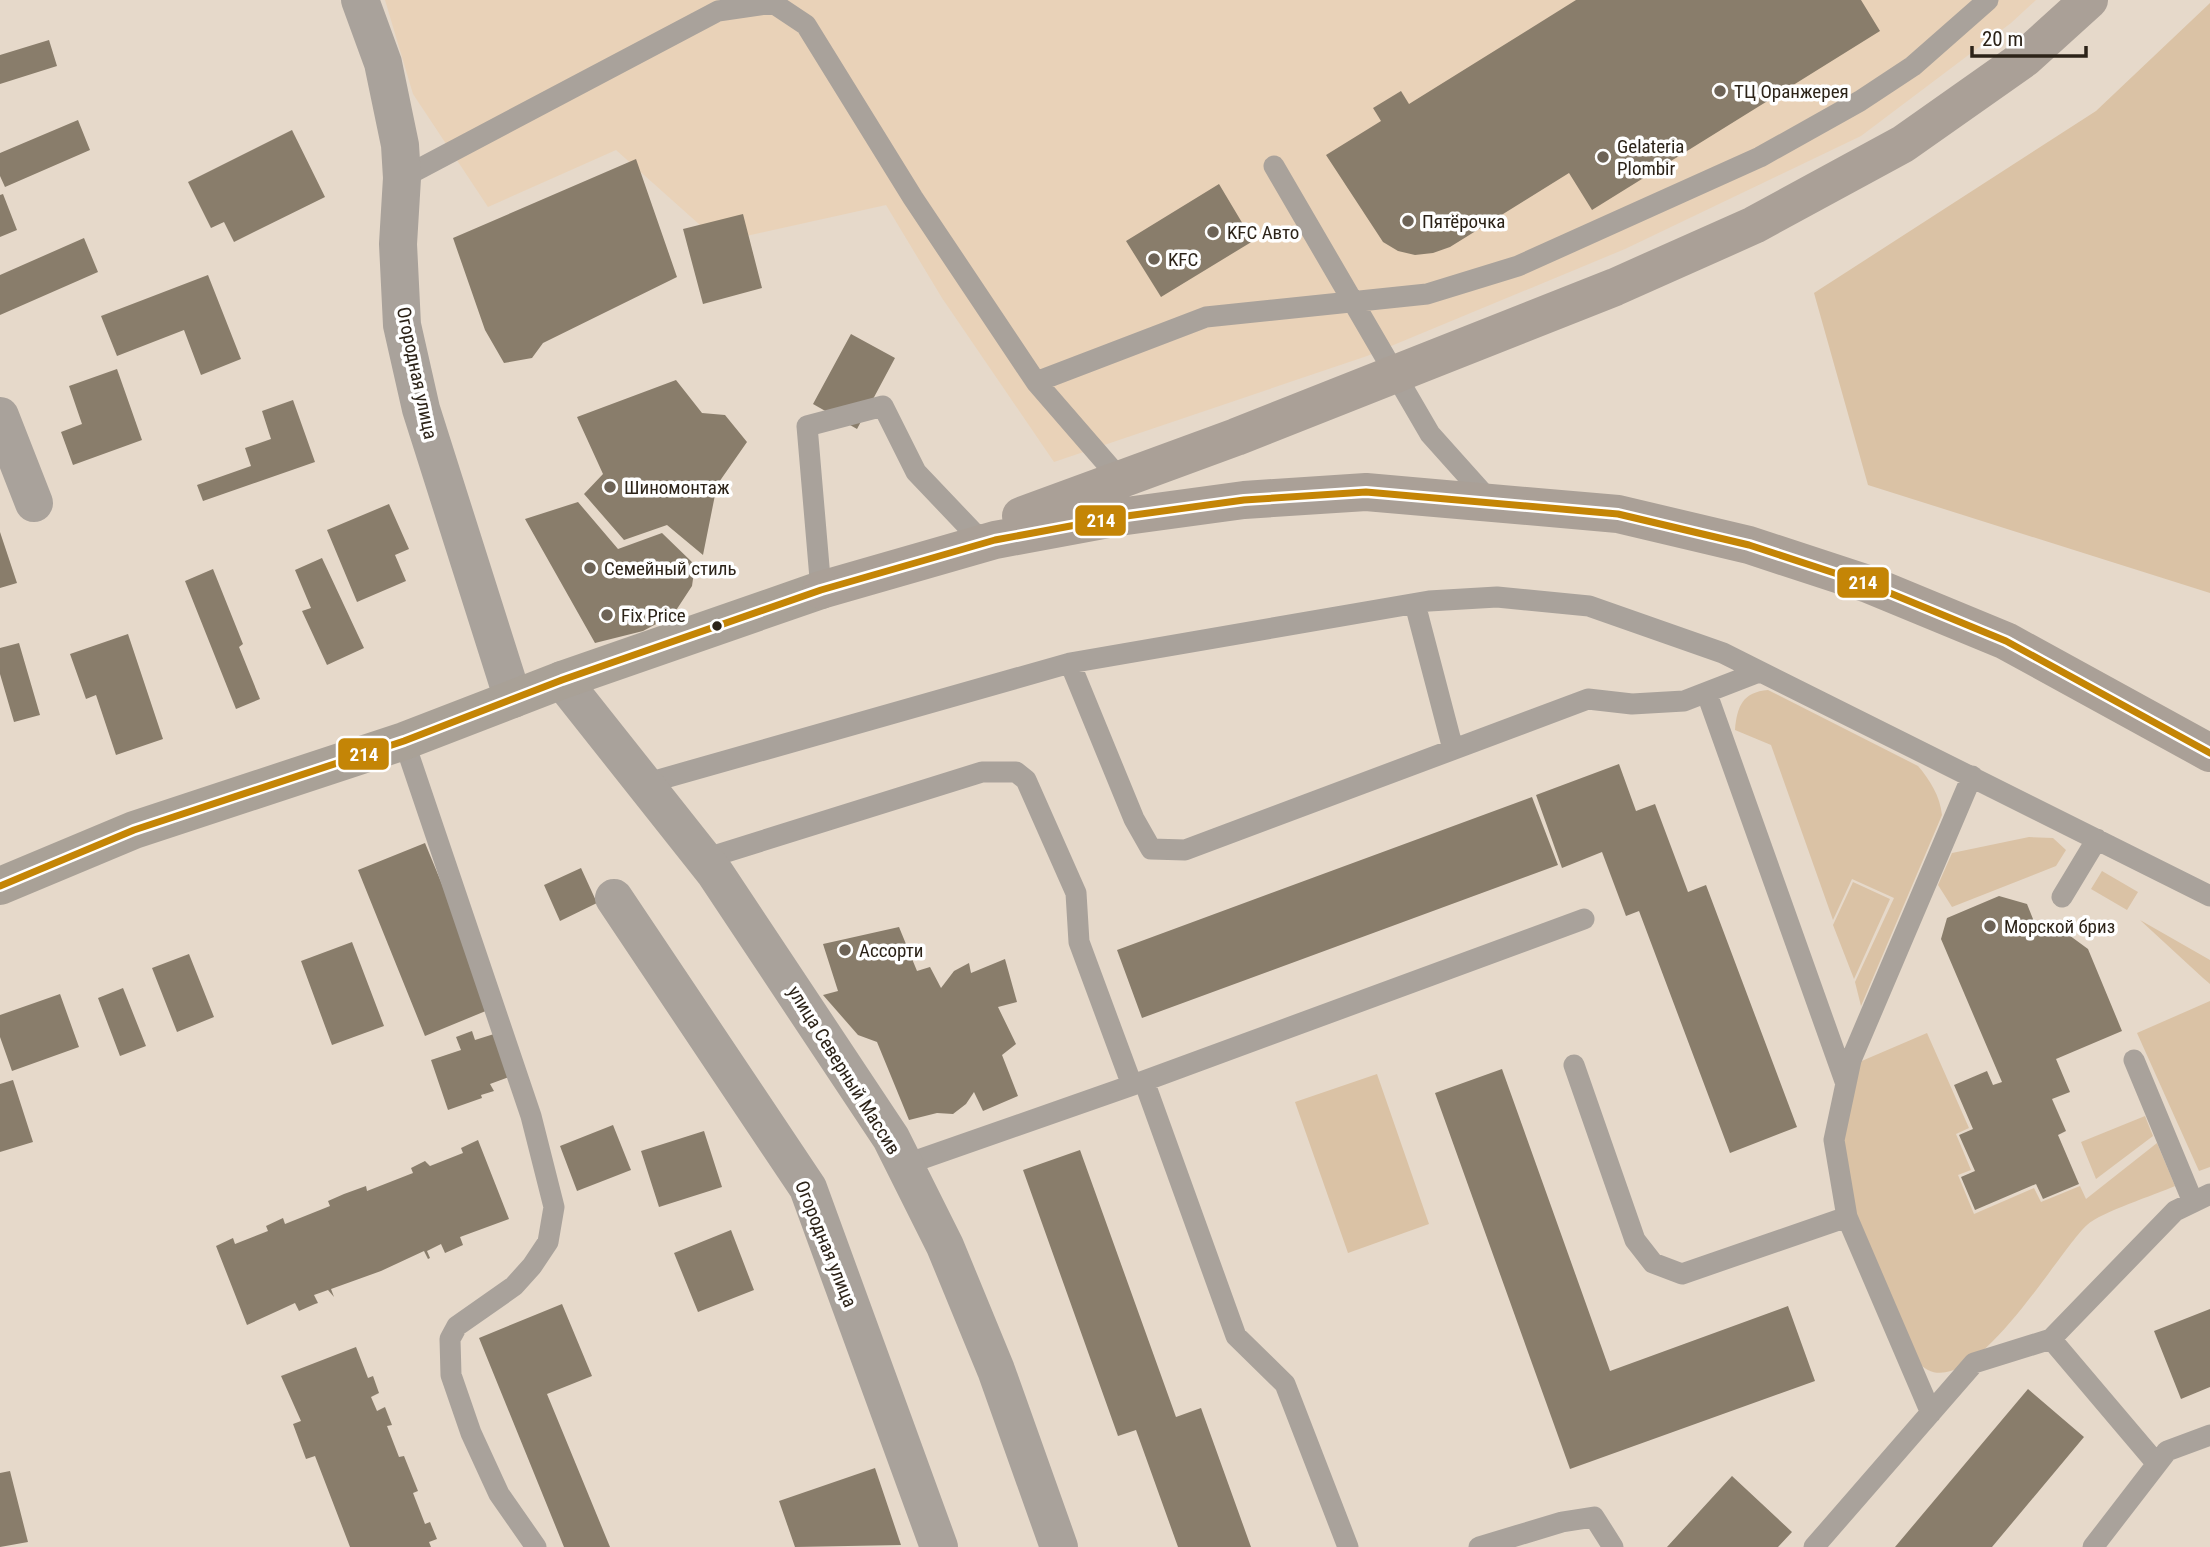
<svg xmlns="http://www.w3.org/2000/svg" width="2210" height="1547" viewBox="0 0 2210 1547" font-family="'Roboto Condensed',sans-serif">
  <rect width="100%" height="100%" fill="#e6d9ca"/>
  <!-- built -->
  <path fill="#e9d2b8" d="M385 0H2036L2011 23 1861 136 1625 249 1367 356 1054 462 942 298 886 205 719 242 616 150 488 207 413 94Z"/>
  <!-- green -->
  <path fill="#dac2a5" d="M2210 3V593L1868 485 1814 293 2096 111Z
    M1768 690 1918 766C1930 780 1940 796 1942 815L1861 1006 1855 982 1894 898 1852 879 1833 920 1771 745 1735 730C1737 706 1743 692 1768 690Z
    M2029 837 2053 838 2066 850 2056 866 1952 907 1938 885 1952 853Z
    M2102 871 2138 892 2127 910 2091 889Z
    M1853 882 1890 899 1854 979 1833 925Z
    M2140 920 2210 960V984L2203 978Z
    M2210 1001V1167L2199 1171 2137 1033Z
    M1927 1033 1969 1128 1956 1134 1971 1170 1958 1175 1974 1214 2034 1188 2041 1202 2080 1186 2086 1199 2157 1143 2175 1186C2155 1195 2101 1212 2087 1225 2057 1252 1964 1418 1917 1361L1856 1217 1842 1141 1857 1063Z
    M1377 1074 1429 1224 1348 1253 1295 1102Z
    M2145 1116 2153 1136 2096 1179 2081 1142Z"/>
  <!-- building -->
  <path fill="#897d6b" d="M1576 0H1861L1880 31 1592 210 1569 173 1450 247 1433 253 1415 255 1398 251 1383 242 1326 155 1381 121 1373 108 1401 91 1409 104Z
    M49 40 57 66 0 84V55Z
    M78 120 90 150 5 187 0 176V153Z
    M292 130 325 197 234 242 224 222 211 228 188 182Z
    M636 159 677 277 543 343 532 358 504 363 485 330 453 238Z
    M1219 184 1253 241 1161 297 1126 241Z
    M3 194 17 230 0 237V195Z
    M743 214 762 288 703 304 683 229Z
    M84 238 98 272 0 315V275Z
    M208 275 241 359 201 375 184 330 117 356 101 316Z
    M851 334 895 358 857 429 813 404Z
    M117 369 142 440 73 465 61 432 82 424 69 386Z
    M676 380 702 413 725 415 747 442 717 485 703 555 667 525 624 540 584 494 603 474 577 417Z
    M293 400 315 462 203 501 197 485 251 466 245 448 271 439 262 411Z
    M578 502 618 549 662 533 695 565 692 586 673 615 643 631 595 643 525 519Z
    M389 504 409 549 395 555 406 581 357 602 327 530Z
    M0 532 17 583 0 588Z
    M322 558 364 648 327 665 302 611 311 608 295 570Z
    M213 569 243 644 239 647 260 699 236 709 185 581Z
    M128 634 163 739 116 755 96 695 86 699 70 654Z
    M19 643 40 715 14 722 0 674V648Z
    M1619 764 1636 811 1655 804 1688 892 1706 885 1797 1127 1730 1153 1639 911 1626 916 1602 852 1562 868 1536 795Z
    M1532 797 1558 865 1142 1018 1117 950Z
    M425 843 493 1008 425 1036 358 870Z
    M581 868 597 903 560 921 544 885Z
    M1999 896 2027 904 2039 934 2058 927 2088 949 2122 1031 2056 1059 2070 1092 2052 1099 2066 1131 2058 1135 2079 1184 2043 1199 2036 1184 1975 1210 1961 1177 1975 1171 1959 1135 1973 1129 1954 1085 1987 1071 1993 1085 2002 1082 1941 939 1947 918Z
    M899 927 917 971 930 967 941 988 954 971 969 963 971 973 1005 959 1017 1002 998 1007 1016 1044 1002 1055 1018 1096 983 1111 974 1092 966 1104 953 1114 937 1113 909 1120 877 1042 858 1035 823 995 838 991 823 944Z
    M352 942 384 1026 332 1045 301 961Z
    M189 954 214 1017 177 1032 152 968Z
    M123 988 146 1046 120 1056 98 998Z
    M60 994 79 1047 12 1071 0 1037V1015Z
    M472 1031 475 1040 494 1034 509 1077 490 1084 494 1091 481 1095 482 1098 448 1110 431 1060 461 1050 456 1037Z
    M1502 1069 1610 1371 1788 1306 1815 1381 1570 1469 1435 1093Z
    M13 1080 33 1142 0 1152V1084Z
    M613 1125 631 1170 577 1191 560 1146Z
    M704 1131 722 1187 659 1207 641 1151Z
    M478 1140 509 1219 460 1237 463 1245 445 1253 441 1244 427 1251 430 1258 428 1259 424 1251 381 1271 331 1289 334 1297 328 1290 314 1295 318 1303 315 1304 299 1311 295 1303 247 1325 216 1246 233 1238 235 1244 268 1231 266 1226 283 1218 285 1224 330 1206 328 1201 344 1194 366 1186 367 1191 413 1173 411 1168 425 1161 430 1166 463 1153 461 1148Z
    M1080 1150 1176 1417 1201 1408 1251 1547H1178L1136 1430 1118 1436 1023 1170Z
    M731 1230 754 1290 698 1312 674 1253Z
    M562 1304 592 1376 547 1394 610 1547H564L479 1338Z
    M2210 1309V1387L2181 1399 2154 1331Z
    M356 1347 368 1378 373 1376 379 1393 371 1397 377 1411 385 1407 392 1425 387 1426 399 1457 404 1456 418 1491 413 1493 425 1524 430 1522 437 1539 429 1542 431 1547H350L315 1456 306 1459 293 1424 301 1421 281 1376Z
    M2028 1389 2084 1437 1992 1547H1895Z
    M875 1468 901 1545 795 1547 779 1501Z
    M10 1471 28 1542 0 1547V1473Z
    M1732 1476 1792 1532 1778 1547H1667Z"/>
  <g fill="none" stroke-linecap="round" stroke-linejoin="round">
    <!-- service -->
    <path stroke="#a9a29b" stroke-width="21" d="M1274 166 1430 434 1490 501
      M402 178 718 11 773 3 806 25 913 198 1036 382 1121 480
      M1036 382 1206 317 1427 294 1518 266 1760 157 1860 101 1913 66 1988 0
      M821 590 807 426 883 406 916 472 974 533 993 539
      M1415 604 1453 749
      M1070 663 1134 819 1151 849 1185 850 1588 699 1632 704 1684 701 1759 672
      M1707 694 1846 1084
      M404 741 531 1116 554 1207 548 1242 532 1266 514 1286 457 1326 450 1339 451 1375 471 1433 499 1494 536 1547
      M644 784 1070 663 1429 601 1497 597 1589 606 1723 653 2210 896
      M704 859 982 772H1016L1026 780 1076 893 1079 942 1132 1085
      M2062 897 2097 839
      M2134 1060 2193 1202
      M1574 1065 1635 1240 1653 1263 1682 1274 1847 1217
      M1144 1081 1236 1336 1285 1384 1348 1547
      M904 1165 1144 1081 1584 919
      M2051 1339 2157 1464
      M1931 1413 1847 1217 1834 1140 1851 1060 1972 776
      M1479 1547 1562 1522 1594 1517 1613 1547
      M1814 1547 1974 1363 2051 1339 2175 1211 2210 1194
      M2093 1547 2167 1451 2210 1435"/>
    <!-- minor -->
    <path stroke="#a9a29b" stroke-width="38" d="M360 0 383 63 400 145 402 178 398 244 402 325 421 409 513 699
      M0 416 34 503
      M614 898 808 1188 939 1547"/>
    <!-- tertiary -->
    <path stroke="#a9a29b" stroke-width="38" d="M562 680 715 873 891 1138 945 1246 996 1370 1059 1547"/>
    <!-- secondary -->
    <path stroke="#a9a197" stroke-width="38" d="M0 886 134 830 404 741 562 680 821 590"/>
    <!-- trunk -->
    <path stroke="#aaa097" stroke-width="38" d="M1021 516 1236 437 1615 287 1754 225 1903 144 2025 58 2089 0
      M821 590 995 540 1119 517 1244 500 1366 492 1618 514 1749 545 1868 584 2006 641 2210 753"/>
    <!-- bus-1 casing -->
    <g stroke="#fff" stroke-width="12">
      <path id="bus-1" d="M0 886 134 830 404 741 562 680 821 590 995 540 1119 517 1244 500 1366 492 1618 514 1749 545 1868 584 2006 641 2210 753"/>
    </g>
    <!-- bus-1 -->
    <use href="#bus-1" stroke="#c48506" stroke-width="7"/>
  </g>
  <!-- markers -->
  <g fill="#6d6356" stroke="#fff" stroke-width="2.5">
    <circle cx="1720" cy="91" r="7"/>
    <circle cx="1603" cy="157" r="7"/>
    <circle cx="1408" cy="221" r="7"/>
    <circle cx="1213" cy="232" r="7"/>
    <circle cx="1154" cy="259" r="7"/>
    <circle cx="610" cy="487" r="7"/>
    <circle cx="590" cy="568" r="7"/>
    <circle cx="607" cy="615" r="7"/>
    <circle cx="1990" cy="926" r="7"/>
    <circle cx="845" cy="950" r="7"/>
  </g>
  <circle fill="#2c2318" stroke="#fff" stroke-width="2.5" cx="717" cy="626" r="6"/>
  <g text-anchor="middle" dominant-baseline="central" stroke-width="7" stroke-linejoin="round" paint-order="stroke">
    <!-- poi labels -->
    <g font-size="19" fill="#2c2318" stroke="#fff" text-anchor="start">
      <text x="1734" y="91">ТЦ Оранжерея</text>
      <text x="1617" y="146">Gelateria<tspan x="1617" dy="22">Plombir</tspan></text>
      <text x="1422" y="221">Пятёрочка</text>
      <text x="1227" y="232">KFC Авто</text>
      <text x="1168" y="259">KFC</text>
      <text x="624" y="487">Шиномонтаж</text>
      <text x="604" y="568">Семейный стиль</text>
      <text x="621" y="615">Fix Price</text>
      <text x="2004" y="926">Морской бриз</text>
      <text x="859" y="950">Ассорти</text>
    </g>
    <!-- street labels -->
    <g font-size="19" fill="#2c2318" stroke="#fff">
      <text transform="translate(417 373) rotate(78)">Огородная улица</text>
      <text transform="translate(844 1070) rotate(58)">улица Северный Массив</text>
      <text transform="translate(826 1244) rotate(68)">Огородная улица</text>
    </g>
  </g>
  <g stroke="#fff" stroke-width="2.5">
    <rect x="1074" y="504" width="53" height="33" rx="7" fill="#c48506"/>
    <rect x="1836" y="566" width="54" height="33" rx="7" fill="#c48506"/>
    <rect x="337" y="737" width="53" height="34" rx="7" fill="#c48506"/>
  </g>
  <g font-size="19" text-anchor="middle" font-weight="bold" fill="#fff">
    <text x="1101" y="527">214</text>
    <text x="1863" y="589">214</text>
    <text x="364" y="761">214</text>
  </g>
  <!-- scale -->
  <path d="M1972 46v10h114v-10" fill="none" stroke="#2c2318" stroke-width="3.5"/>
  <text x="1982" y="46" font-size="21" fill="#2c2318" stroke="#ffffff" stroke-width="5" paint-order="stroke">20 m</text>
</svg>
